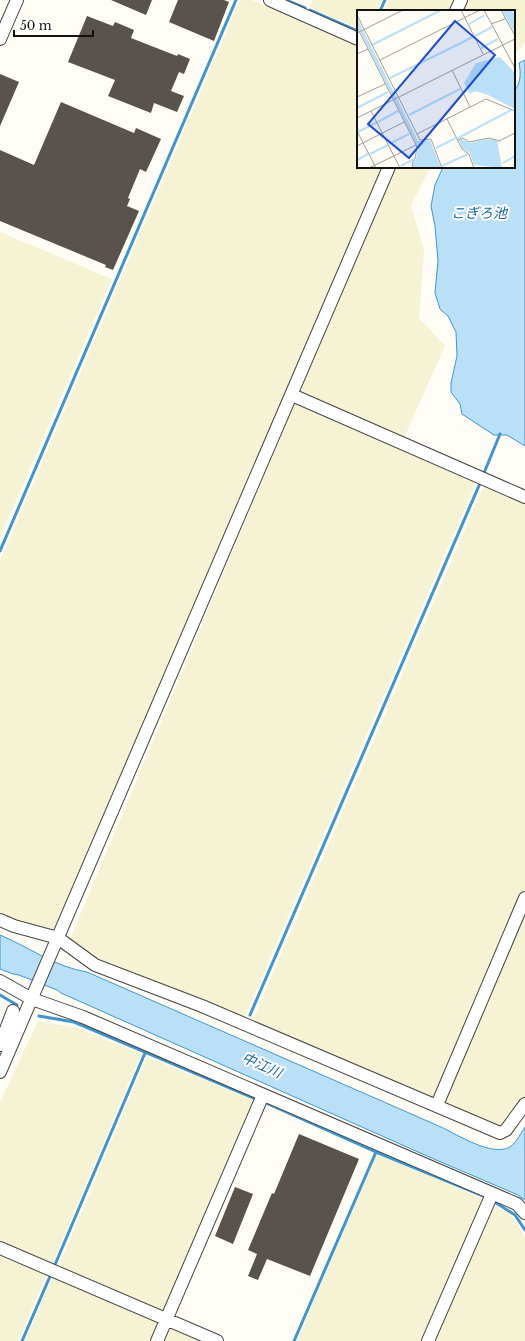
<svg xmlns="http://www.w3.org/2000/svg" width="525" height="1341" viewBox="0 0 525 1341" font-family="'Libre Baskerville','Noto Sans JP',serif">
  <rect width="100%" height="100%" fill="#fffdf5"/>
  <!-- farmland -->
  <path fill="#f6f3d4" d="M240 0H252L358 46V167H385L56 930 52 931 0 917V561Z
    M313 0H382L378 11H358V28L310 7Z
    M389 0H456L451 11H384Z
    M468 0H525V43L514 56V11H464Z
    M396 167H431L411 205 424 250 419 318 445 346 403 440 300 395V391Z
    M0 232 112 279 0 538Z
    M295 403H302L477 480 243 1021 94 958 70 939Z
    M485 483 525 501V888L434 1102 251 1024Z
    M525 907V1101L505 1129 441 1104Z
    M38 1021 77 1028 141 1054 51 1267 0 1244V1102Z
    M147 1057 253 1100 166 1310 161 1313 57 1270Z
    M377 1154 486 1200 424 1341H297Z
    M491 1205 509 1213 517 1223 525 1237V1341H431Z
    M0 1251 48 1272 18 1341H0Z
    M54 1274 157 1320 160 1325 153 1341H25Z
    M170 1325 208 1341H161Z"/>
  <!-- water -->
  <path fill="#b9e0f7" stroke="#3f96cf" d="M525 60V446L507 435H494L462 414 460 404 451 392V383L457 356 456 332 448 316 440 309 435 293 438 261 435 226 431 206 435 185 443 167H514V92C521 82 521 74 519 63Z
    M0 935C29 947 55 967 87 972L441 1127C458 1135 492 1157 510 1147 516 1143 521 1133 525 1127V1200L518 1195 427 1156 61 993 57 990 19 975 13 974 0 969Z"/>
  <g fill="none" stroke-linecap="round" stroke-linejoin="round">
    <!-- stream -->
    <path stroke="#3f96cf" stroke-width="3" d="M286 0 305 8
      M310 10 358 31
      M380 11 385 0
      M484 473 500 434
      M0 551 236 0
      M0 995 17 1005
      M250 1015 481 481
      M39 1016 74 1022 256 1099
      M266 1103 376 1152 486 1197
      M493 1201 515 1215 525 1230
      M54 1267 145 1053
      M22 1341 51 1274
      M294 1341 376 1152"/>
  </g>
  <!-- building -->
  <path fill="#5a524d" d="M111 0H152L146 15Z
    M178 0H224L229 2 214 41 169 22Z
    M87 16 113 26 115 22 134 30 131 38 177 56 178 54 190 59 184 74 179 72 171 91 184 96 177 112 154 103 151 113 108 96 115 80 68 62Z
    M0 74 19 82 0 126Z
    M61 102 134 133 136 128 161 139 146 172 140 169 128 198 130 199 127 206 139 211 113 270 105 267 106 265 0 221V150L34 165Z
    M299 1134 359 1159 310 1276 267 1259 258 1280 248 1276 257 1254 248 1250 272 1193 274 1194Z
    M235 1187 253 1194 233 1244 215 1236Z"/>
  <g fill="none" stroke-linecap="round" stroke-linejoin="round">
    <!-- minor casing -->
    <g stroke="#444" stroke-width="14">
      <path id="minor" d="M270 0 358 39
        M456 11 461 0
        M0 39 17 0
        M292 395 525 497
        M0 920 14 926 58 938 95 965 202 1006 500 1133 506 1130 525 1104
        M0 981 32 999 83 1017 517 1204 525 1213
        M0 1045 13 1011
        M0 1072 389 167
        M437 1105 525 898
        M0 1248 217 1341
        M157 1341 263 1095
        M428 1341 492 1194"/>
    </g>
    <!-- minor -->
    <use href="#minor" stroke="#fff" stroke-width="12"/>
  </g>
  <g text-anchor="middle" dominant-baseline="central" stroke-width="4" stroke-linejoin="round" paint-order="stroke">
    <!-- water labels -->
    <g font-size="14" font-style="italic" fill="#1768a6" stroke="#fff">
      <text x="479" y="213">こぎろ池</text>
      <text transform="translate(262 1065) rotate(24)">中江川</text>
    </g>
  </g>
  <!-- overview -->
  <g transform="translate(357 10)">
    <rect width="158" height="158" fill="#fffdf5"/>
    <path d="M145 0H155L158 6V24ZM0 8 61 131 73 130 84 158H57L55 153 59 150 61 138 0 15ZM143 47 158 63V99L131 85 118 81 113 84 107 73 119 53ZM105 129 113 133 131 129 140 130 145 158 117 155 113 143 105 138 102 130Z" fill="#b9e0f7"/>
    <path fill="none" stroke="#b9e0f7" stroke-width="2" d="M112 14 128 5M118 26 135 17M15 35 84 0M124 38 141 29M33 68 116 27M0 98 31 82M52 105 103 79M21 112 41 101M1 122 20 112M101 128 154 100M32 134 52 124M79 138 99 128M13 144 31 135M0 150 11 144M146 153 158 146M44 156 57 149M85 156 111 144"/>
    <path fill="none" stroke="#a09f9a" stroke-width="1" d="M104 0 126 44M127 0 158 58M144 0 158 26M0 5 63 130 74 129 85 158M134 14 148 9M0 17 60 137 58 149 55 153 56 158M0 23 46 0M0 44 11 39M23 50 123 0M95 60 113 97M0 87 28 74M14 101 43 158M0 108 158 29M90 109 105 139 112 144 117 158M0 121 19 158M60 124 129 89 158 101M101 130 106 128 112 132 132 128 143 131M142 131 158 123M0 136 47 112M12 158 59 135"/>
    <path fill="#1d4ed8" fill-opacity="0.15" stroke="#1d4ed8" stroke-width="2" d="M98 11 138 45 52 148 11 114Z"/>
    <rect width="158" height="158" fill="none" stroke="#111" stroke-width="2"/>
  </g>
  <!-- scale -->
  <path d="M14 30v6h79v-6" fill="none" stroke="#111111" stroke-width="2"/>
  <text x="20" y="30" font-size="12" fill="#111111" stroke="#ffffff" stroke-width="3" paint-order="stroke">50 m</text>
</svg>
